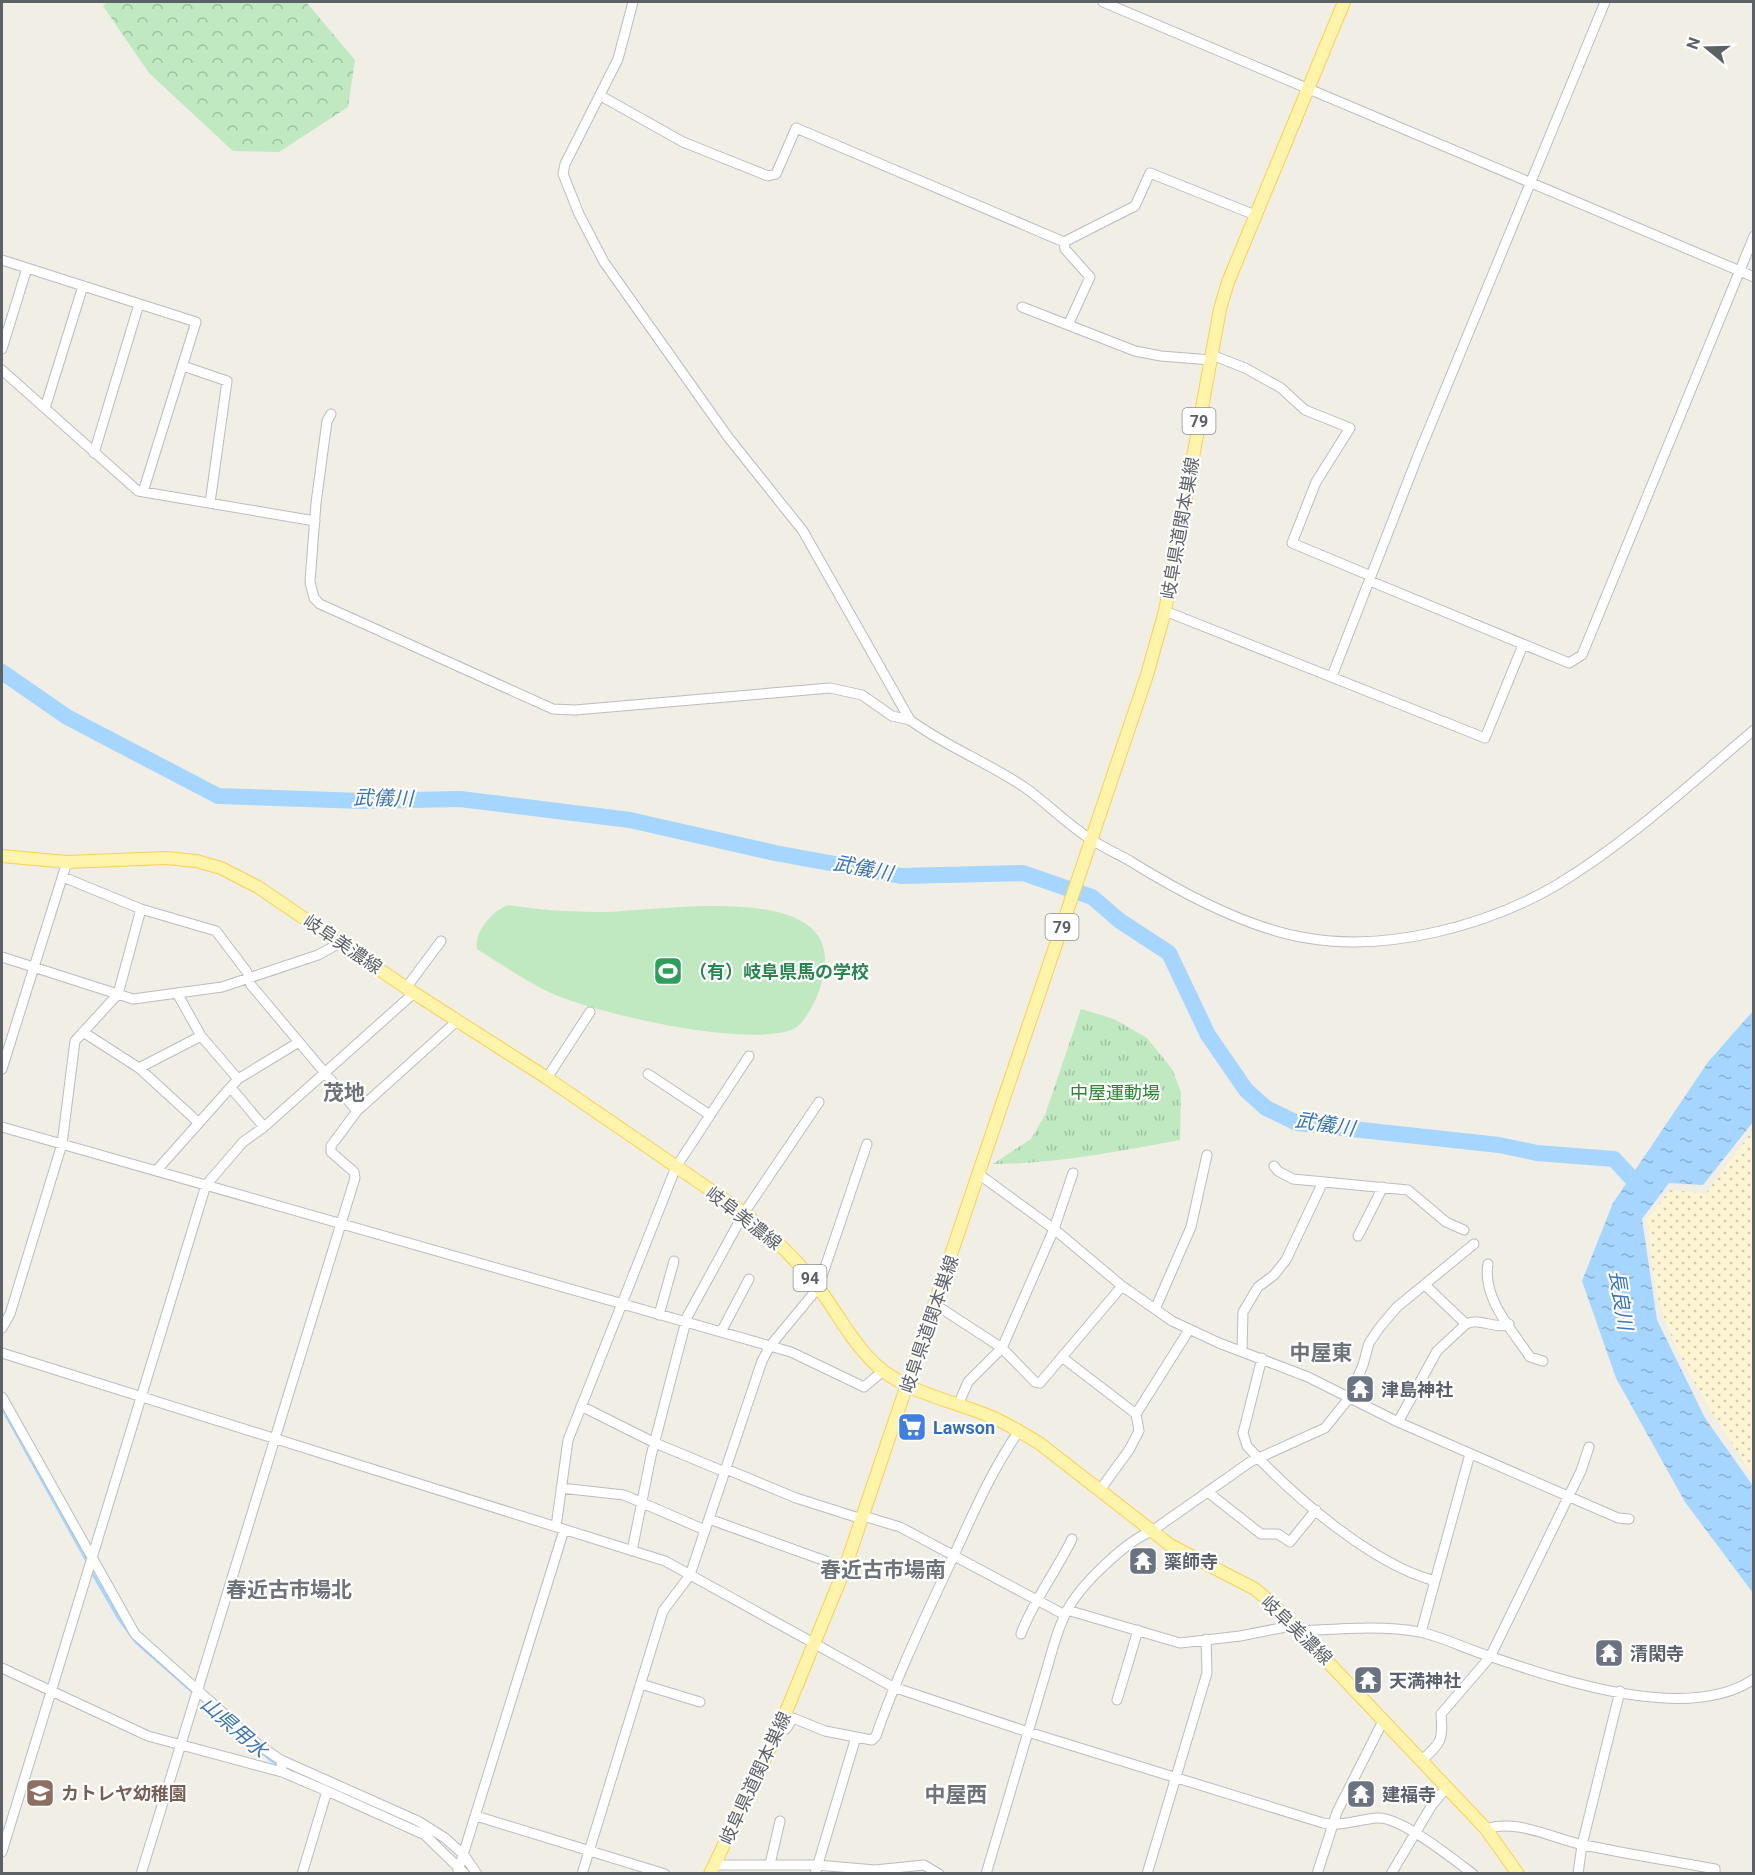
<svg xmlns="http://www.w3.org/2000/svg" width="1755" height="1875" viewBox="0 0 1755 1875" font-family="Roboto,'Noto Sans JP',sans-serif">
  <defs>
    <pattern id="grass-tufts" width="24" height="20" patternUnits="userSpaceOnUse" patternTransform="scale(1.5)"><rect width="24" height="20" fill="#c0e9c1"/><path d="M3 7l-1-3M5 7V3M7 7l1-3M15 17l-1-3M17 17v-4M19 17l1-3" fill="none" stroke="#9fc0a1"/></pattern>
    <pattern id="forest-crowns" width="20" height="18" patternUnits="userSpaceOnUse" patternTransform="scale(1.5)"><rect width="20" height="18" fill="#c0e9c1"/><path d="M2 6a3 3 0 1 1 6 0M12 15a3 3 0 1 1 6 0" fill="none" stroke="#9fc0a1"/></pattern>
    <pattern id="sand-dots" width="8" height="8" patternUnits="userSpaceOnUse" patternTransform="scale(1.5)"><rect width="8" height="8" fill="#fdf4d3"/><path d="M2 2h.1M6 6h.1" fill="none" stroke="#d0c9af" stroke-width="1.8" stroke-linecap="round"/></pattern>
    <pattern id="water-ripples" width="26" height="14" patternUnits="userSpaceOnUse" patternTransform="scale(1.5)"><rect width="26" height="14" fill="#a6d5ff"/><path d="M2 4q2-2 4 0t4 0M15 11q2-2 4 0t4 0" fill="none" stroke="#8ab0d2"/></pattern>
  </defs>
  <rect width="100%" height="100%" fill="#f0eee5"/>
  <!-- grass -->
  <path fill="url(#grass-tufts)" d="M1081 1009 1114 1019 1147 1038 1172 1069 1181 1092 1180 1140C1118 1151 1057 1164 993 1164L1031 1139 1045 1115Z"/>
  <!-- forest -->
  <path fill="url(#forest-crowns)" d="M107 2H306L355 60 348 107 279 152 233 151 149 73 103 6Z"/>
  <!-- sand -->
  <path fill="url(#sand-dots)" d="M1753 1130V1475C1719 1424 1684 1373 1663 1314 1652 1284 1651 1250 1647 1219L1670 1190 1706 1193Z"/>
  <!-- pitch -->
  <path fill="#c0e9c1" d="M508 905C539 910 571 912 603 912 652 912 826 881 825 960 825 977 817 1001 807 1015 803 1021 798 1028 791 1030 743 1047 598 1014 551 993 525 981 501 964 477 949 474 932 492 911 508 905Z"/>
  <!-- water -->
  <path fill="url(#water-ripples)" d="M1753 1011V1122L1703 1185 1669 1183 1642 1219 1657 1320 1705 1418 1753 1486V1593L1685 1502 1616 1378 1582 1281 1613 1203 1708 1062Z"/>
  <g fill="none" stroke-linecap="round" stroke-linejoin="round">
    <!-- stream -->
    <path stroke="#a6d5ff" stroke-width="3" d="M2 1408 88 1563
      M93 1574 119 1619 136 1642 227 1722
      M259 1750 276 1764 423 1829"/>
    <!-- river -->
    <path stroke="#a6d5ff" stroke-width="16" d="M2 672 67 717 218 796 362 801 460 799 630 820 775 853 901 876 1023 873 1092 897 1120 921 1169 953 1208 1035 1246 1090 1266 1108 1297 1123 1499 1145 1537 1153 1614 1159 1637 1184"/>
    <!-- minor casing -->
    <g stroke="#b9bdc2" stroke-width="11">
      <path id="minor" d="M633 2 618 59 565 164 563 174 579 214 604 262 728 437 803 531 910 720C946 747 990 763 1027 789 1049 805 1069 826 1092 840 1104 848 1118 854 1130 861 1180 892 1249 929 1307 938 1387 952 1486 926 1555 886 1627 843 1690 784 1754 730
        M1103 2 1754 277
        M601 96 683 142 768 176 776 174 796 128 1064 242 1135 206 1150 173 1255 215
        M1064 242 1065 249 1090 277 1069 323
        M2 260 196 322 143 492
        M1022 307 1135 351 1161 356 1211 360
        M2 349 27 268
        M1212 355 1245 368 1281 388 1305 410 1350 428 1316 482 1292 543 1371 576
        M183 366 227 381 210 503
        M2 370 138 491 315 521
        M45 408 83 286
        M331 414 327 421 316 503 310 582 314 598 320 604 553 709 575 710 830 688 862 695 892 716 910 720
        M94 453 139 304
        M1370 581 1569 663 1582 655 1754 236
        M1165 611 1485 738 1523 645
        M1332 676 1419 453 1605 2
        M63 877 141 909 216 931 247 972 251 985 357 1111
        M2 957 133 999 222 987 318 955 340 943
        M406 988 441 941
        M177 993 201 1036 238 1079
        M83 1032 139 1068 198 1122
        M139 1068 201 1036
        M2 1069 67 862
        M648 1074 710 1115
        M547 1078 590 1012
        M232 1089 264 1127
        M2 1127 791 1352 864 1387 883 1371
        M1274 1166 1278 1171 1293 1179 1408 1190 1446 1222 1464 1230
        M156 1171 238 1079 299 1042
        M980 1175 1054 1229 1122 1286 1172 1321 1219 1343 1308 1377 1398 1422 1618 1518 1629 1519
        M1358 1236 1383 1187
        M1488 1264C1482 1298 1512 1330 1530 1357L1543 1361
        M936 1305 1002 1348 1054 1229 1073 1173
        M1156 1307 1191 1227 1207 1155
        M659 1315 674 1261
        M1466 1324C1481 1317 1494 1330 1509 1324
        M2 1328 10 1314 62 1144 75 1041 118 994 141 909
        M721 1332 749 1279
        M1242 1350 1243 1312 1258 1287 1274 1275 1286 1260 1322 1184
        M2 1353 665 1561 893 1687 1028 1732 1323 1823C1341 1827 1359 1819 1378 1818 1401 1817 1453 1859 1473 1874
        M1063 1358 1136 1414
        M1262 1358 1243 1433 1247 1446C1292 1495 1371 1564 1435 1581
        M2 1397 135 1634 260 1746 281 1760 282 1772
        M958 1405 968 1382 1002 1348 1035 1382 1040 1383 1122 1286
        M581 1406 655 1443 725 1472
        M1398 1422 1437 1351 1466 1324 1425 1285
        M726 1469 796 1498 862 1519
        M561 1488 624 1495 705 1530
        M1100 1490 1129 1450 1139 1431 1136 1414 1189 1330
        M1209 1493 1261 1534H1278L1290 1542 1316 1510
        M863 1516 900 1527 1065 1615
        M709 1519 845 1568
        M556 1527 568 1440 676 1167 749 1056
        M632 1551 651 1456 687 1317 744 1213 819 1102
        M1067 1610 1180 1643 1240 1636 1296 1625
        M1301 1631C1340 1629 1382 1625 1420 1632 1443 1637 1466 1649 1489 1656 1559 1680 1688 1724 1754 1679
        M1421 1632 1470 1454
        M1021 1634C1032 1603 1057 1570 1072 1539
        M2 1668 148 1736 282 1772 327 1791 425 1835 465 1874
        M641 1684 700 1702
        M1117 1700 1138 1630
        M779 1729H786L793 1718 825 1731 856 1737
        M281 1760 418 1821 445 1838 464 1855 477 1874
        M1422 1760C1442 1742 1443 1740 1441 1714L1490 1657 1581 1471 1589 1447
        M476 1816 665 1874
        M1486 1829C1516 1818 1554 1839 1584 1845 1628 1854 1672 1861 1715 1869V1874
        M2 1852 206 1185 243 1142 264 1127 414 993
        M770 1864 780 1821
        M714 1865H817L875 1870 924 1865 939 1874
        M458 1871 564 1530
        M141 1874 355 1178 354 1172 331 1152V1146L357 1111 457 1021
        M302 1874 327 1791
        M582 1874 663 1611 690 1575 762 1361 770 1346 818 1288 867 1144
        M815 1874 856 1737 872 1740 876 1736C896 1678 922 1624 948 1568 970 1521 989 1474 1019 1431
        M986 1874C1005 1811 1023 1748 1042 1685 1050 1660 1056 1630 1069 1607 1083 1583 1126 1541 1152 1531L1250 1462 1325 1428 1349 1398 1363 1365 1369 1343 1380 1327 1397 1307 1474 1244
        M1147 1874 1207 1673 1206 1639
        M1317 1874 1337 1812 1384 1719
        M1391 1874 1432 1805 1447 1787
        M1578 1874 1582 1845 1620 1691"/>
    </g>
    <!-- major casing -->
    <g stroke="#fbd152" stroke-width="14">
      <path id="major" d="M2 856 67 862 166 858 196 861 221 868 258 887 414 993 547 1078 744 1213C771 1235 796 1259 818 1287 839 1315 854 1347 882 1370 911 1393 952 1401 987 1415 1005 1422 1022 1433 1039 1443L1170 1545 1255 1589 1274 1605 1486 1829 1518 1874
        M710 1874 779 1729 845 1568 1147 675 1165 611 1220 309 1228 282 1344 2"/>
    </g>
    <!-- minor -->
    <use href="#minor" stroke="#fff" stroke-width="9"/>
    <!-- major -->
    <use href="#major" stroke="#fff4ab" stroke-width="12"/>
  </g>
  <!-- icons -->
  <defs>
    <g id="stadium-square" transform="scale(1.5)"><rect x="-9" y="-9" width="18" height="18" rx="4" fill="#2e9e5b" stroke="#fff"/><path d="M0-5a6.5 5 0 1 0 0 10a6.5 5 0 1 0 0-10ZM-3.5-1.8h7v3.6h-7Z" fill="#fff"/></g>
    <g id="temple-square" transform="scale(1.5)"><rect x="-9" y="-9" width="18" height="18" rx="4" fill="#6b7280" stroke="#fff"/><path d="M0-6L5-2H3V0L6.5 2.5H4V6H1.5V3h-3V6H-4V2.5H-6.5L-3 0V-2H-5Z" fill="#fff"/></g>
    <g id="supermarket-square" transform="scale(1.5)"><rect x="-9" y="-9" width="18" height="18" rx="4" fill="#3f7fe0" stroke="#fff"/><path d="M-6-5.5h2.5l.6 2H6L4.5 2H-2.5L-4.4-4H-6ZM-1.5 3.2a1.3 1.3 0 1 0 .1 0ZM3 3.2a1.3 1.3 0 1 0 .1 0Z" fill="#fff"/></g>
    <g id="school-square" transform="scale(1.5)"><rect x="-9" y="-9" width="18" height="18" rx="4" fill="#8d6e63" stroke="#fff"/><path d="M0-5L7-2L0 1L-7-2ZM-4 1L0 2.5L4 1V4Q0 6-4 4Z" fill="#fff"/></g>
  </defs>
  <g fill-rule="evenodd">
    <use href="#stadium-square" x="668" y="971"/>
    <use href="#temple-square" x="1360" y="1389"/>
    <use href="#supermarket-square" x="912" y="1427"/>
    <use href="#temple-square" x="1143" y="1561"/>
    <use href="#temple-square" x="1609" y="1653"/>
    <use href="#temple-square" x="1368" y="1680"/>
    <use href="#school-square" x="40" y="1793"/>
    <use href="#temple-square" x="1361" y="1794"/>
  </g>
  <g text-anchor="middle" dominant-baseline="central" stroke-width="4.5" stroke-linejoin="round" paint-order="stroke">
    <!-- shield labels -->
    <g fill="#fff" stroke="#8d9094" stroke-width="1.5">
      <rect x="1182.5" y="408" width="33" height="26" rx="4.5"/>
      <rect x="1045.5" y="914" width="33" height="26" rx="4.5"/>
      <rect x="793.5" y="1265" width="33" height="26" rx="4.5"/>
    </g>
    <g font-size="16" font-weight="bold" fill="#5c6166">
      <text x="1199" y="421">79</text>
      <text x="1062" y="927">79</text>
      <text x="810" y="1278">94</text>
    </g>
    <!-- street labels -->
    <g font-size="18" fill="#5c6166" stroke="#fff">
      <text transform="translate(1180 528) rotate(-80)">岐阜県道関本巣線</text>
      <text transform="translate(343 944) rotate(34)">岐阜美濃線</text>
      <text transform="translate(744 1218) rotate(38)">岐阜美濃線</text>
      <text transform="translate(929 1324) rotate(-71)">岐阜県道関本巣線</text>
      <text transform="translate(1297 1630) rotate(44)">岐阜美濃線</text>
      <text transform="translate(755 1778) rotate(-65)">岐阜県道関本巣線</text>
    </g>
    <!-- leisure labels -->
    <g font-size="18" font-weight="bold" fill="#27864d" stroke="#fff" text-anchor="start">
      <text x="689" y="971">（有）岐阜県馬の学校</text>
    </g>
    <!-- park labels -->
    <g font-size="18" fill="#2e8435" stroke="#fff">
      <text x="1115" y="1092">中屋運動場</text>
    </g>
    <!-- worship labels -->
    <g font-size="18" font-weight="bold" fill="#5b616d" stroke="#fff" text-anchor="start">
      <text x="1381" y="1389">津島神社</text>
      <text x="1164" y="1561">薬師寺</text>
      <text x="1630" y="1653">清閑寺</text>
      <text x="1389" y="1680">天満神社</text>
      <text x="1382" y="1794">建福寺</text>
    </g>
    <!-- shop labels -->
    <g font-size="18" font-weight="bold" fill="#366cbe" stroke="#fff" text-anchor="start">
      <text x="933" y="1427">Lawson</text>
    </g>
    <!-- education labels -->
    <g font-size="18" font-weight="bold" fill="#785e54" stroke="#fff" text-anchor="start">
      <text x="61" y="1793">カトレヤ幼稚園</text>
    </g>
    <!-- water labels -->
    <g font-size="20" font-style="italic" fill="#3a74b9" stroke="#fff">
      <text transform="translate(383 798) rotate(1)">武儀川</text>
      <text transform="translate(863 868) rotate(11)">武儀川</text>
      <text transform="translate(1325 1124) rotate(9)">武儀川</text>
      <text transform="translate(1621 1300) rotate(81)">長良川</text>
      <text transform="translate(234 1727) rotate(41)">山県用水</text>
    </g>
    <!-- quarter labels -->
    <g font-size="21" font-weight="bold" fill="#6d7379" stroke="#fff">
      <text x="344" y="1093">茂地</text>
      <text x="1321" y="1353">中屋東</text>
      <text x="883" y="1570">春近古市場南</text>
      <text x="289" y="1590">春近古市場北</text>
      <text x="956" y="1795">中屋西</text>
    </g>
  </g>
  <!-- border -->
  <rect width="1755" height="1875" fill="none" stroke="#5c6166" stroke-width="6"/>
  <!-- north arrow -->
  <g transform="translate(1707 48) rotate(289)" stroke="#ffffff" stroke-width="4.5" paint-order="stroke">
  <path d="M0-4.5L10 22L0 15L-10 22Z" fill="#5c6166"/>
  <text y="-9" font-size="16" font-weight="bold" text-anchor="middle" fill="#5c6166">N</text>
  </g>
</svg>
